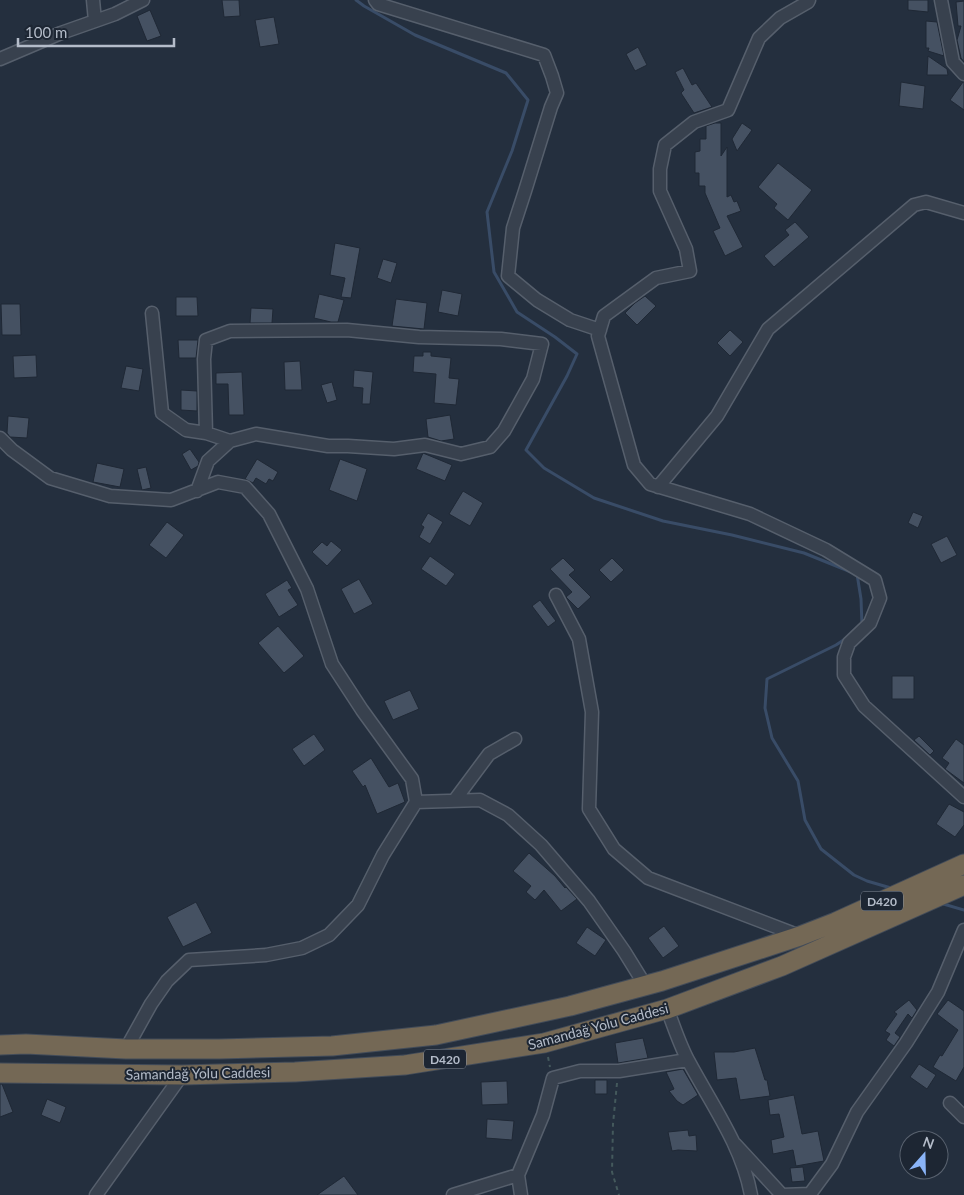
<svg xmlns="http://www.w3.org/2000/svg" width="964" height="1195" viewBox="0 0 964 1195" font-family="Lato,sans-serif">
  <rect width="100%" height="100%" fill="#242f3e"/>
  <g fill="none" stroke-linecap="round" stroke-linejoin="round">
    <!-- stream -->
    <path stroke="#394c67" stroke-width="3" d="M356 0 364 6 415 35 506 73 528 100 512 151 487 212 494 272 517 312 555 337 577 354 567 376 526 450 544 468 594 498 663 521 732 535 804 553 851 572
      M857 574 861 599 862 625
      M848 637 836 645 767 679 765 708 772 738 798 781 805 820 821 849 854 875 867 881 891 888
      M940 903 964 910"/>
  </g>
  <!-- building -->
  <path fill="#455162" stroke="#1f2835" d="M222 0H239L240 16 224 17Z
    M908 0H928V12L908 10Z
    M964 1V62L961 58 957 40 961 26H958L956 2Z
    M150 10 161 36 147 41 137 16Z
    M274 17 279 44 260 47 255 20Z
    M926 21 937 22 944 56 928 51 929 48H926Z
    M638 47 647 65 635 71 626 54Z
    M928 56 947 69 948 75H927Z
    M683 68 692 85 696 83 712 107 694 113 681 93 684 90 675 72Z
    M901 82 925 86 923 109 899 106Z
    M963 82H964V110L950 100Z
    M715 123H721V156L727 147V197L731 195 734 202 737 201 741 211 727 216 743 247 725 256 713 231 720 228 705 193V186H699V173H695V152L700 151V139H706V126Z
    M742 123 752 130 737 151 732 139Z
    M778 163 812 190 788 220 774 208 777 204 758 187Z
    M795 222 809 237 774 267 764 256 789 235 785 230Z
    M335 243 360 248 351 298 341 297 345 278 330 275Z
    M383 259 397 263 391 283 377 278Z
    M442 290 462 294 458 316 438 312Z
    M319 294 344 300 338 322H331L314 318Z
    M645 296 656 306 637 325 625 313 635 303Z
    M176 297H197L198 316H176Z
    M396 299 427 303 424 329 392 326Z
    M1 304H20L21 335H2Z
    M251 308 273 309 272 323H250Z
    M730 330 743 342 730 356 717 343Z
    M178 340H198L196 358H179Z
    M423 352H431V356L451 358 449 378 459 379 456 405 434 403 436 374 413 372 414 356H423Z
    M36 355 37 377 14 378 13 356Z
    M300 361 302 390H285L284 362Z
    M126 366 143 369 139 391 121 388Z
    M354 370 373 372 370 404H362L363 388 353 387Z
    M242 372 244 415H229L228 384H216V373Z
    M332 382 337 400 327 403 321 385Z
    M181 390 197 391V411L181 410Z
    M450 415 454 439 441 441 428 437 426 419Z
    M8 416 29 418 27 438 10 437 7 433Z
    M190 449 199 462 198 466 191 470 182 454Z
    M423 453 452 465 445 481 416 469Z
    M257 459 278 472 273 481 269 479 266 484 256 478 253 483 245 479Z
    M340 459 367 469 357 501 329 490Z
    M97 463 124 469 120 487 93 482Z
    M146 467 151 488 142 490 137 469Z
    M463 491 483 503 470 526 449 514Z
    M913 512 923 516 918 528 908 523Z
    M428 513 443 522 430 544 419 537 424 527 421 525Z
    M167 522 184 535 166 558 149 545Z
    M947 536 957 555 941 563 931 544Z
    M331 541 342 550 327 566 312 552 322 542 327 546Z
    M430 556 455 574 446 586 421 569Z
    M563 558 575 570 569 575 591 597 578 609 566 597 572 592 550 569Z
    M612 558 624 570 611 582 599 570Z
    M359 579 373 604 354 614 341 589Z
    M287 580 292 588 288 590 298 605 279 617 265 594Z
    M540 600 556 621 548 627 532 606Z
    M278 626 304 656 284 673 258 643Z
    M892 676H914V699H892Z
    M410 690 419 709 393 720 384 701Z
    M314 734 325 750 304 766 292 749Z
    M919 736 934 751 930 755 914 740Z
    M956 739 964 745V783L945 769 949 763 942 758Z
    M371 758 389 787 398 783 405 802 377 814 365 785 363 787 352 771Z
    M949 804 964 812V825L955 837 936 824Z
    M529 853 555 876 565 888 566 887 577 899 561 911 544 890 535 900 526 892 531 886 513 871Z
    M196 902 212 933 183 947 167 917Z
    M664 926 679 946 663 958 648 938Z
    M587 927 606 940 595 956 576 943Z
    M909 1000 917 1010 912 1018 908 1014 895 1033 900 1037 894 1046 886 1040 890 1034 885 1031 897 1014 894 1012Z
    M948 1000 964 1011V1067L956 1081 933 1067 940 1055 942 1056 958 1030 937 1014Z
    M643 1038 648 1058 618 1063 615 1043Z
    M755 1048 765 1080H767L770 1096 740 1100 736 1078 717 1080 714 1052H734Z
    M919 1064 936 1075 927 1089 910 1077Z
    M683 1069 698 1095 683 1105 677 1101 669 1091 674 1089 666 1072Z
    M595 1080H607V1094H595Z
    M507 1081 508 1104 482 1105 481 1082Z
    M0 1084H2L13 1112 0 1117Z
    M794 1095 802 1134 818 1131 824 1161 796 1166 793 1150 773 1154 771 1140 784 1137 779 1114 770 1115 768 1100Z
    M47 1099 66 1107 60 1123 41 1115Z
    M487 1119 514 1121 512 1140 486 1138Z
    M688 1130 689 1136 696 1135 697 1151 678 1150 672 1151 668 1132Z
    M803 1167 805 1181 792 1182 790 1168Z
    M344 1176 358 1195H317Z"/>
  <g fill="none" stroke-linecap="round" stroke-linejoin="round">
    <!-- minor casing -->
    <g stroke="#565f6c" stroke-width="15">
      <path id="minor" d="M93 0 95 21
        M375 0 378 4 544 55 552 76 557 93 551 107 525 191 513 228 508 276 537 300 570 320 600 330
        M809 0 808 2 780 18 759 38 728 110 694 122 665 145 660 169V191L686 249 690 271 656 278 604 316 598 336 634 465 650 484 750 514 826 550 875 580 880 598 870 623 849 643 844 657V675L864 706 964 797
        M941 0 953 62 964 74
        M0 59 61 33 115 14 143 0
        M152 313 162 413 186 430 206 433
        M0 438 12 450 50 478 110 496 171 500 218 482 245 487 269 514 307 589 332 664 362 710 412 779 416 802 383 855 358 905 329 935 302 948 266 955 189 960 167 981 151 1004 126 1049
        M658 487 717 416 768 329 914 205 926 202 964 213
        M197 491 208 461 230 441 256 434 328 446H348L394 449 425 445 461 454 490 447 504 431 533 379 542 344 501 339 419 337 347 330 230 331 206 340 204 359 206 433 230 441
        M556 595 579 639 592 712 589 809 614 849 648 878 800 936
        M454 801 489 754 515 739
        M416 802 480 800 508 815 541 845 589 901 624 951 645 985
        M667 1009C674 1026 680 1046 689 1062 712 1105 742 1146 751 1195
        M950 1103 964 1117
        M735 1144 782 1195 810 1194 832 1164 857 1112 906 1043 938 992 964 930
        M96 1195 182 1075
        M453 1195 518 1175
        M521 1195 518 1175 543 1115 553 1078 580 1071H619L687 1060"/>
    </g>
    <!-- highway casing -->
    <g stroke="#434c59" stroke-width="21">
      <path id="highway" d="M0 1045 26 1044 126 1049H219L332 1046 436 1035 570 1006 662 981 800 936 836 922 964 864
        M0 1073 182 1075 295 1072 405 1065 544 1043 667 1009 782 966 964 885"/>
    </g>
    <!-- path -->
    <path stroke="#44595c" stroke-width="2" stroke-dasharray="4 4" stroke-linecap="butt" d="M548 1057 550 1067
      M617 1083 613 1124 612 1172 619 1195"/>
    <!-- minor -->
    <use href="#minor" stroke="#38414e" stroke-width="12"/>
    <!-- highway -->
    <use href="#highway" stroke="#746855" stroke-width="19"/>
  </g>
  <g text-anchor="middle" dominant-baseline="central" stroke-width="4" stroke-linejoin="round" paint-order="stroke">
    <!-- shield labels -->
    <g fill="#1d2633" stroke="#878f9c" stroke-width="1">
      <rect x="861" y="891.5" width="42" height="19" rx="4"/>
      <rect x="424" y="1049.5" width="42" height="19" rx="4"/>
    </g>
    <g font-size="12" font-weight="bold" fill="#b4bcc9">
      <text x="882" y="901">D420</text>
      <text x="445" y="1059">D420</text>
    </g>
    <!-- street labels -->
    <g font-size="14" fill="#b4bcc9" stroke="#1d2633">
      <text transform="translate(598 1026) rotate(-15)">Samandağ Yolu Caddesi</text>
      <text transform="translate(198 1073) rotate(-1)">Samandağ Yolu Caddesi</text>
    </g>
  </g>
  <!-- north arrow -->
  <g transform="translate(924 1155) rotate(20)"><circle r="24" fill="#1d2633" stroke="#59626f"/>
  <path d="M0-4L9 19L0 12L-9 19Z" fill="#8ab4f8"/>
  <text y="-8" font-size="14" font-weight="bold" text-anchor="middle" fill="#b4bcc9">N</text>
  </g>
  <!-- scale -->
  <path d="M18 38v8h156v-8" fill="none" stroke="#b4bcc9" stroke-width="2.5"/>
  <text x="25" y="38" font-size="15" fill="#b4bcc9" stroke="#1d2633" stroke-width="4" paint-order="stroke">100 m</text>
</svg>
